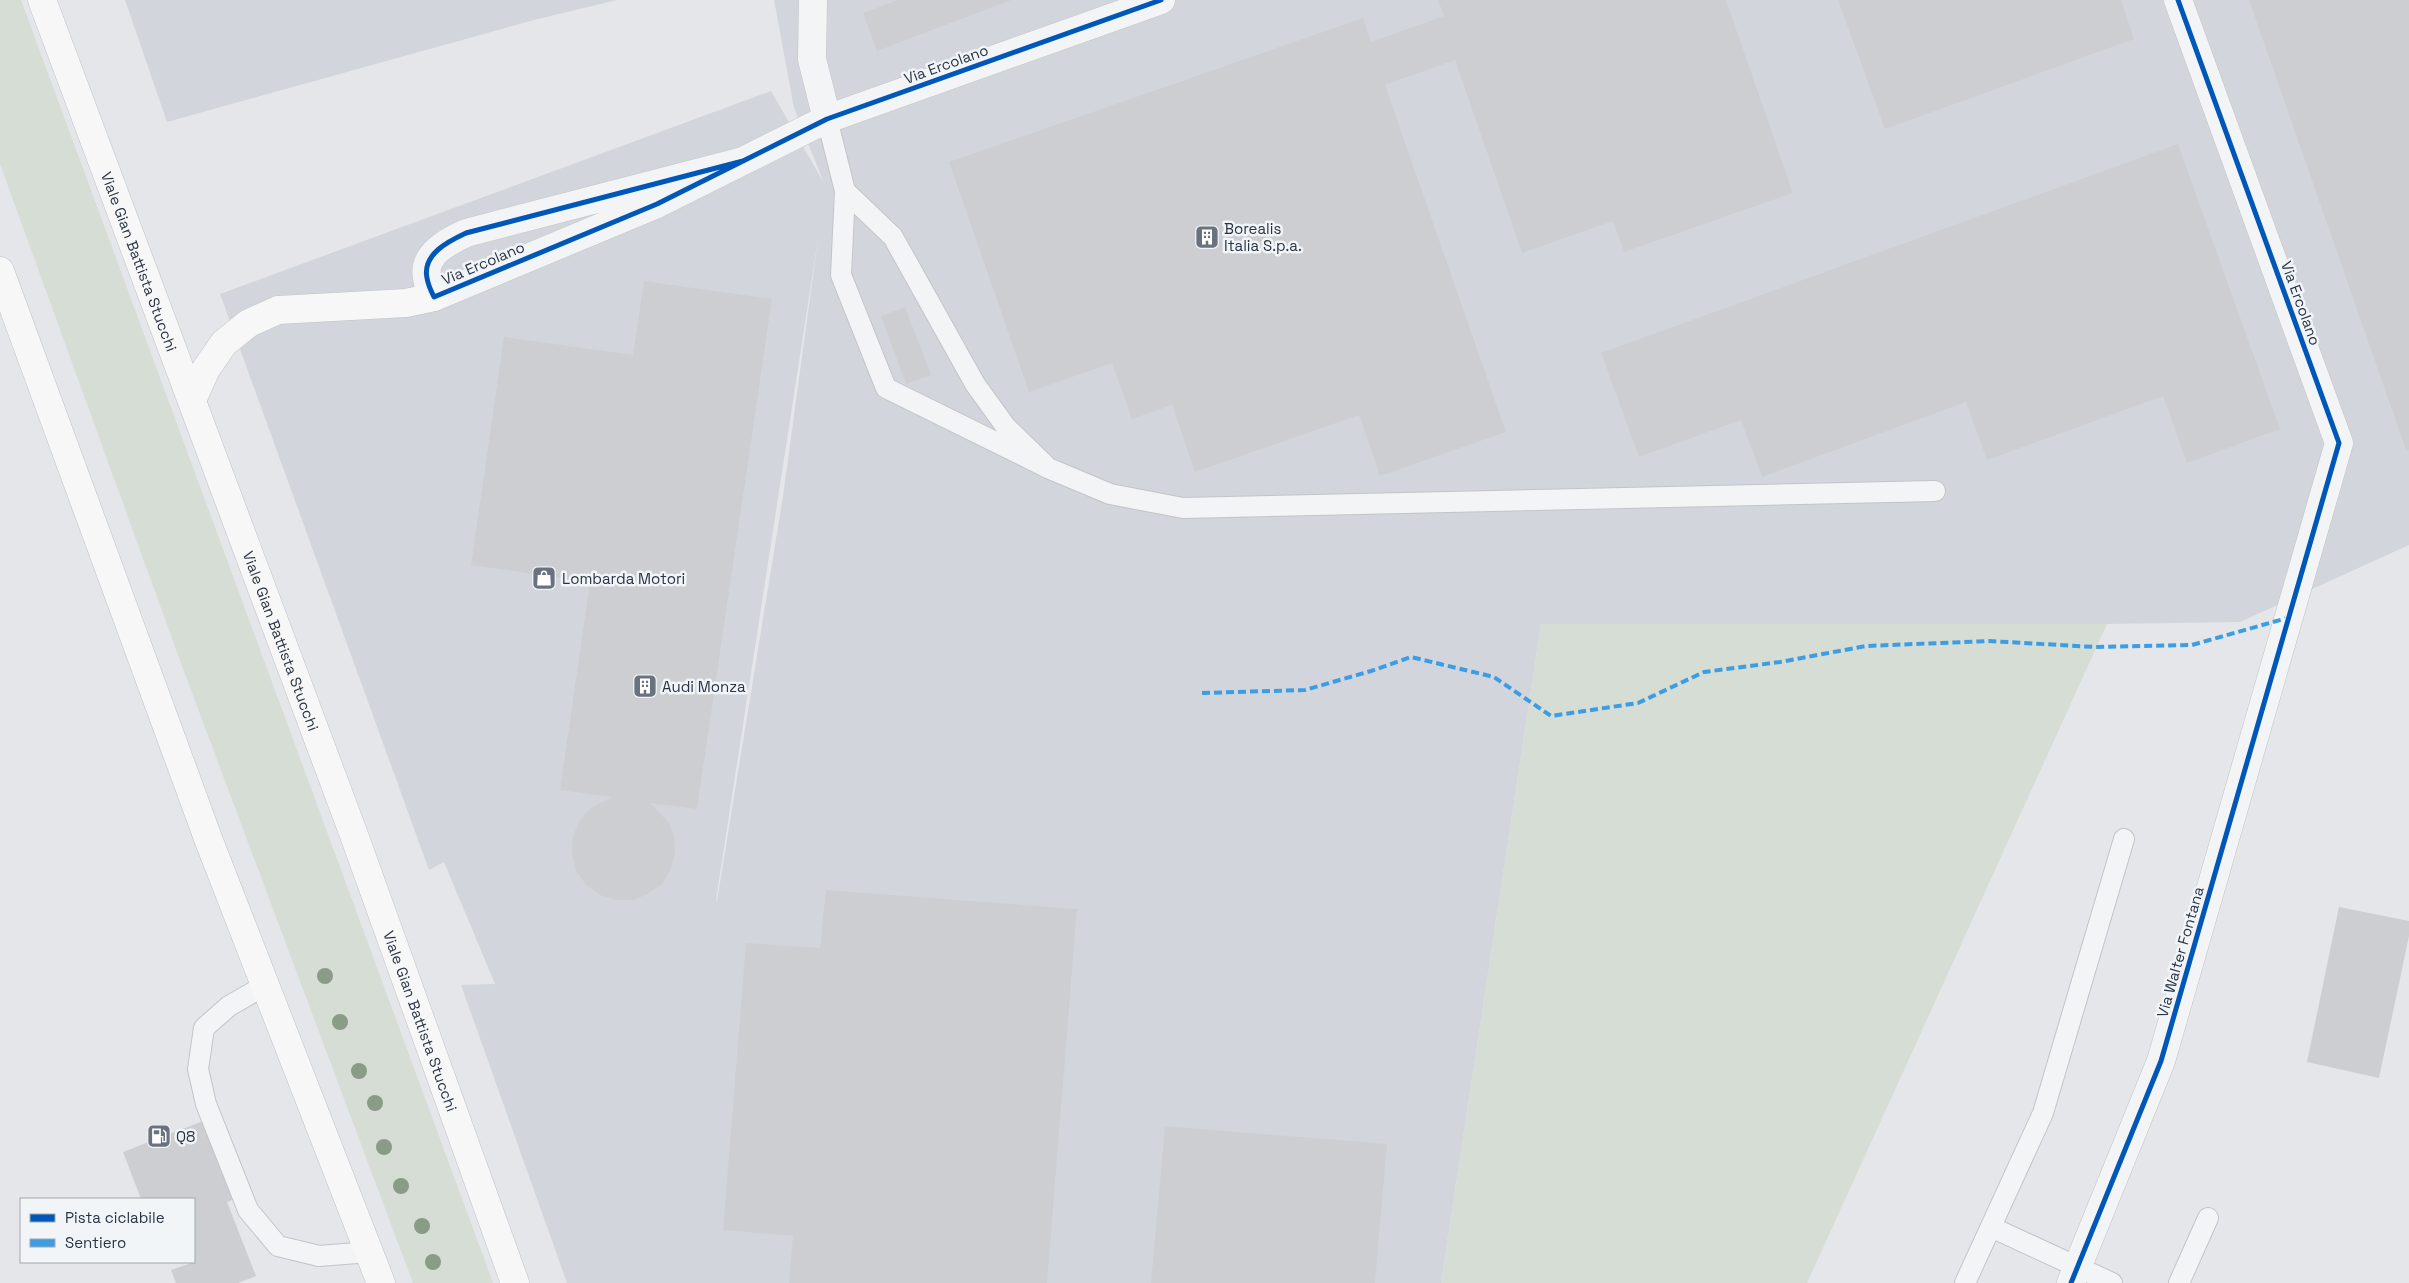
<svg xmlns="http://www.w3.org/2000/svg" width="2409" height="1283" viewBox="0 0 2409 1283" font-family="'Space Grotesk',sans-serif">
  <rect width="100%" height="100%" fill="#e4e6e9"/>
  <!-- built -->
  <path fill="#d2d6dc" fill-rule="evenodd" d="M125 0H617L534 20 167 122Z
    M774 0H2409V545L2240 622 2107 624H1541L1441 1283H567L461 985 495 984 444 862 429 870 220 294 771 91 824 183 794 108ZM818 239 783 496 717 901 716 900Z"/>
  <!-- green -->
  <path fill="#d5ddd4" d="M0 0H21L493 1283H413L182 666 0 164Z
    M1541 624H2107L1807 1283H1441Z"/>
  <!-- building -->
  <path fill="#ccced2" d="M898 0H1011L877 51 863 13Z
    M1438 0H1726L1793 193 1624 252 1613 221 1522 253 1455 60 1385 85 1506 432 1380 476 1359 415 1195 472 1172 405 1132 419 1112 363 1029 392 949 162 1363 18 1371 42 1444 16Z
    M1838 0H2121L2134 39 1885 129Z
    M2249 0H2409V450H2406Z
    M2178 144 2280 429 2187 463 2163 396 1987 460 1966 402 1762 477 1741 420 1639 457 1601 353Z
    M644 281 772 299 697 809 650 803 669 823 674 836 675 853 671 869 662 884 648 894 633 900H616L600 895 586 885 576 871 572 854 573 836 580 820 591 808 612 797 560 790 590 582 471 565 504 337 633 355Z
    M905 307 931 375 906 384 881 316Z
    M826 890 1077 909 1047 1283H789L793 1236 723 1230 746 943 820 948Z
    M2339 907 2409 921V936L2379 1078 2307 1062Z
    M206 1120 236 1198 227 1202 256 1276 238 1283H176L171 1270 194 1262V1199H141L123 1152Z
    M1165 1126 1387 1144 1375 1283H1151Z"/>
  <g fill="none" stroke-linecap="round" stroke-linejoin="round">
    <!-- lane casing -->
    <g stroke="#c2c4c7" stroke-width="22">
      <path id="lane" d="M827 119 845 191 841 275 886 388 1048 468 1006 427 975 384 893 237 845 191
        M1048 468 1110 494 1183 508 1935 491
        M264 986 229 1006 204 1028 198 1069 206 1104 248 1210 278 1246 319 1256 370 1252
        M1991 1227 2112 1283
        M1965 1283 2043 1113 2124 839
        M2179 1283 2208 1218"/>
    </g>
    <!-- street casing -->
    <g stroke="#c2c4c7" stroke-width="29">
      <path id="street" d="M813 0 812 59 827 119
        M743 161 657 204 434 297C431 291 428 285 427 278 422 254 449 241 466 233Z
        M743 161 827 119 1161 0
        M2071 1283 2161 1061 2339 443 2178 0"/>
    </g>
    <!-- primary casing -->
    <g stroke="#bfc3c7" stroke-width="29">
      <g id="primary">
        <path id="s1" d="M42 0 354 835 515 1283"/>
        <path d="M0 271 209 841 381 1283"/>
        <path d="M193 398 206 369 224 343 249 323 278 310 406 303 434 297"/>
      </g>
    </g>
    <!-- lane -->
    <use href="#lane" stroke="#f3f4f6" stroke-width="20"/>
    <!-- street -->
    <use href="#street" stroke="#f3f4f6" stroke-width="28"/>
    <!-- primary -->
    <use href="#primary" stroke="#f7f7f7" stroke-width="28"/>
    <!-- quiet -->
    <path stroke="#3d9de3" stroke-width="4" stroke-dasharray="8 4" stroke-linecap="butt" d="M1202 693 1305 690 1371 671 1411 657 1494 677 1551 716 1638 703 1704 672 1780 662 1866 646 1989 641 2095 647 2192 645 2287 618"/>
    <!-- cycleway casing -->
    <g stroke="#f2f5f8" stroke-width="8">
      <path id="cycleway" d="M743 161 657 204 434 297C431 291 428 285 427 278 422 254 449 241 466 233Z
        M743 161 827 119 1161 0
        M2071 1283 2161 1061 2339 443 2178 0"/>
    </g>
    <!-- cycleway -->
    <use href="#cycleway" stroke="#0057b8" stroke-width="5"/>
  </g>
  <!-- trees -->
  <g fill="#899c86">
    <circle cx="325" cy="976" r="8"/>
    <circle cx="340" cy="1022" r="8"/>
    <circle cx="359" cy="1071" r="8"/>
    <circle cx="375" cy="1103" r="8"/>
    <circle cx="384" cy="1147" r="8"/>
    <circle cx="401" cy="1186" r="8"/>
    <circle cx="422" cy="1226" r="8"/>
    <circle cx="433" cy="1262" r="8"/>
  </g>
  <!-- icons -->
  <defs>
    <g id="building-square" transform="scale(1.25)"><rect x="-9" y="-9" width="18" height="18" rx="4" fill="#6a727e" stroke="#f2f5f8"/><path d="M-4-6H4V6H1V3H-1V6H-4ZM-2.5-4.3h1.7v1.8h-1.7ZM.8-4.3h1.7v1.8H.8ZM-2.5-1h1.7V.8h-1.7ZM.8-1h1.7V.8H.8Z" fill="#fff"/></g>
    <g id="shop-square" transform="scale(1.25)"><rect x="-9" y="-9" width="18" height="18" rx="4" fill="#6a727e" stroke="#f2f5f8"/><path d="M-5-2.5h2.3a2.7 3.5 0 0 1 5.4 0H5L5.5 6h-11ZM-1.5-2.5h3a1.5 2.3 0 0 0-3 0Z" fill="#fff"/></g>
    <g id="fuel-square" transform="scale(1.25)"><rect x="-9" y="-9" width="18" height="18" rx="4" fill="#6a727e" stroke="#f2f5f8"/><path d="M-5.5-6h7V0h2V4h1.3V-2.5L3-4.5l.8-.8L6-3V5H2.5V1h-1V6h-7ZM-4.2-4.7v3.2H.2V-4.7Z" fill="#fff"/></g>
  </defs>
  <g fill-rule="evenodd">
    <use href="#building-square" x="1207" y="237"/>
    <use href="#shop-square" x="544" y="578"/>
    <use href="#building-square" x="645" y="686"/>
    <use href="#fuel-square" x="159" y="1136"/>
  </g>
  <g text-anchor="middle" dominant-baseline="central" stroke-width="5" stroke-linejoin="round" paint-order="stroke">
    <!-- street labels -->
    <g font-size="15" fill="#293444" stroke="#f2f5f8">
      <text transform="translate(946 64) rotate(-20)">Via Ercolano</text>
      <text stroke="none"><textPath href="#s1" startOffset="279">Viale Gian Battista Stucchi</textPath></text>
      <text transform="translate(483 263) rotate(-23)">Via Ercolano</text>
      <text transform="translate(2301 303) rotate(70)">Via Ercolano</text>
      <text stroke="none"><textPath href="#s1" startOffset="684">Viale Gian Battista Stucchi</textPath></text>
      <text transform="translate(2180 952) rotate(-74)">Via Walter Fontana</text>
      <text stroke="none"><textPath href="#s1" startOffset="1089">Viale Gian Battista Stucchi</textPath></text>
    </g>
    <!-- poi labels -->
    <g font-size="15" fill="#293444" stroke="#f2f5f8" text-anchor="start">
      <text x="1224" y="228">Borealis<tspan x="1224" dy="17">Italia S.p.a.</tspan></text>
      <text x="562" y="578">Lombarda Motori</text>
      <text x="662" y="686">Audi Monza</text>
      <text x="176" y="1136">Q8</text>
    </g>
  </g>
  <!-- legend -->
  <rect x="20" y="1198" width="175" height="65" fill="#f2f5f8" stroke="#a2a8b0"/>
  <rect x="30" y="1214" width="25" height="8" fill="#0057b8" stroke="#a2a8b0"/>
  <text x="65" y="1223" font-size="15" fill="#293444">Pista ciclabile</text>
  <rect x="30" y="1239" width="25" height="8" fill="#3d9de3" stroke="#a2a8b0"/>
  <text x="65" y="1248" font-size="15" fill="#293444">Sentiero</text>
</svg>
